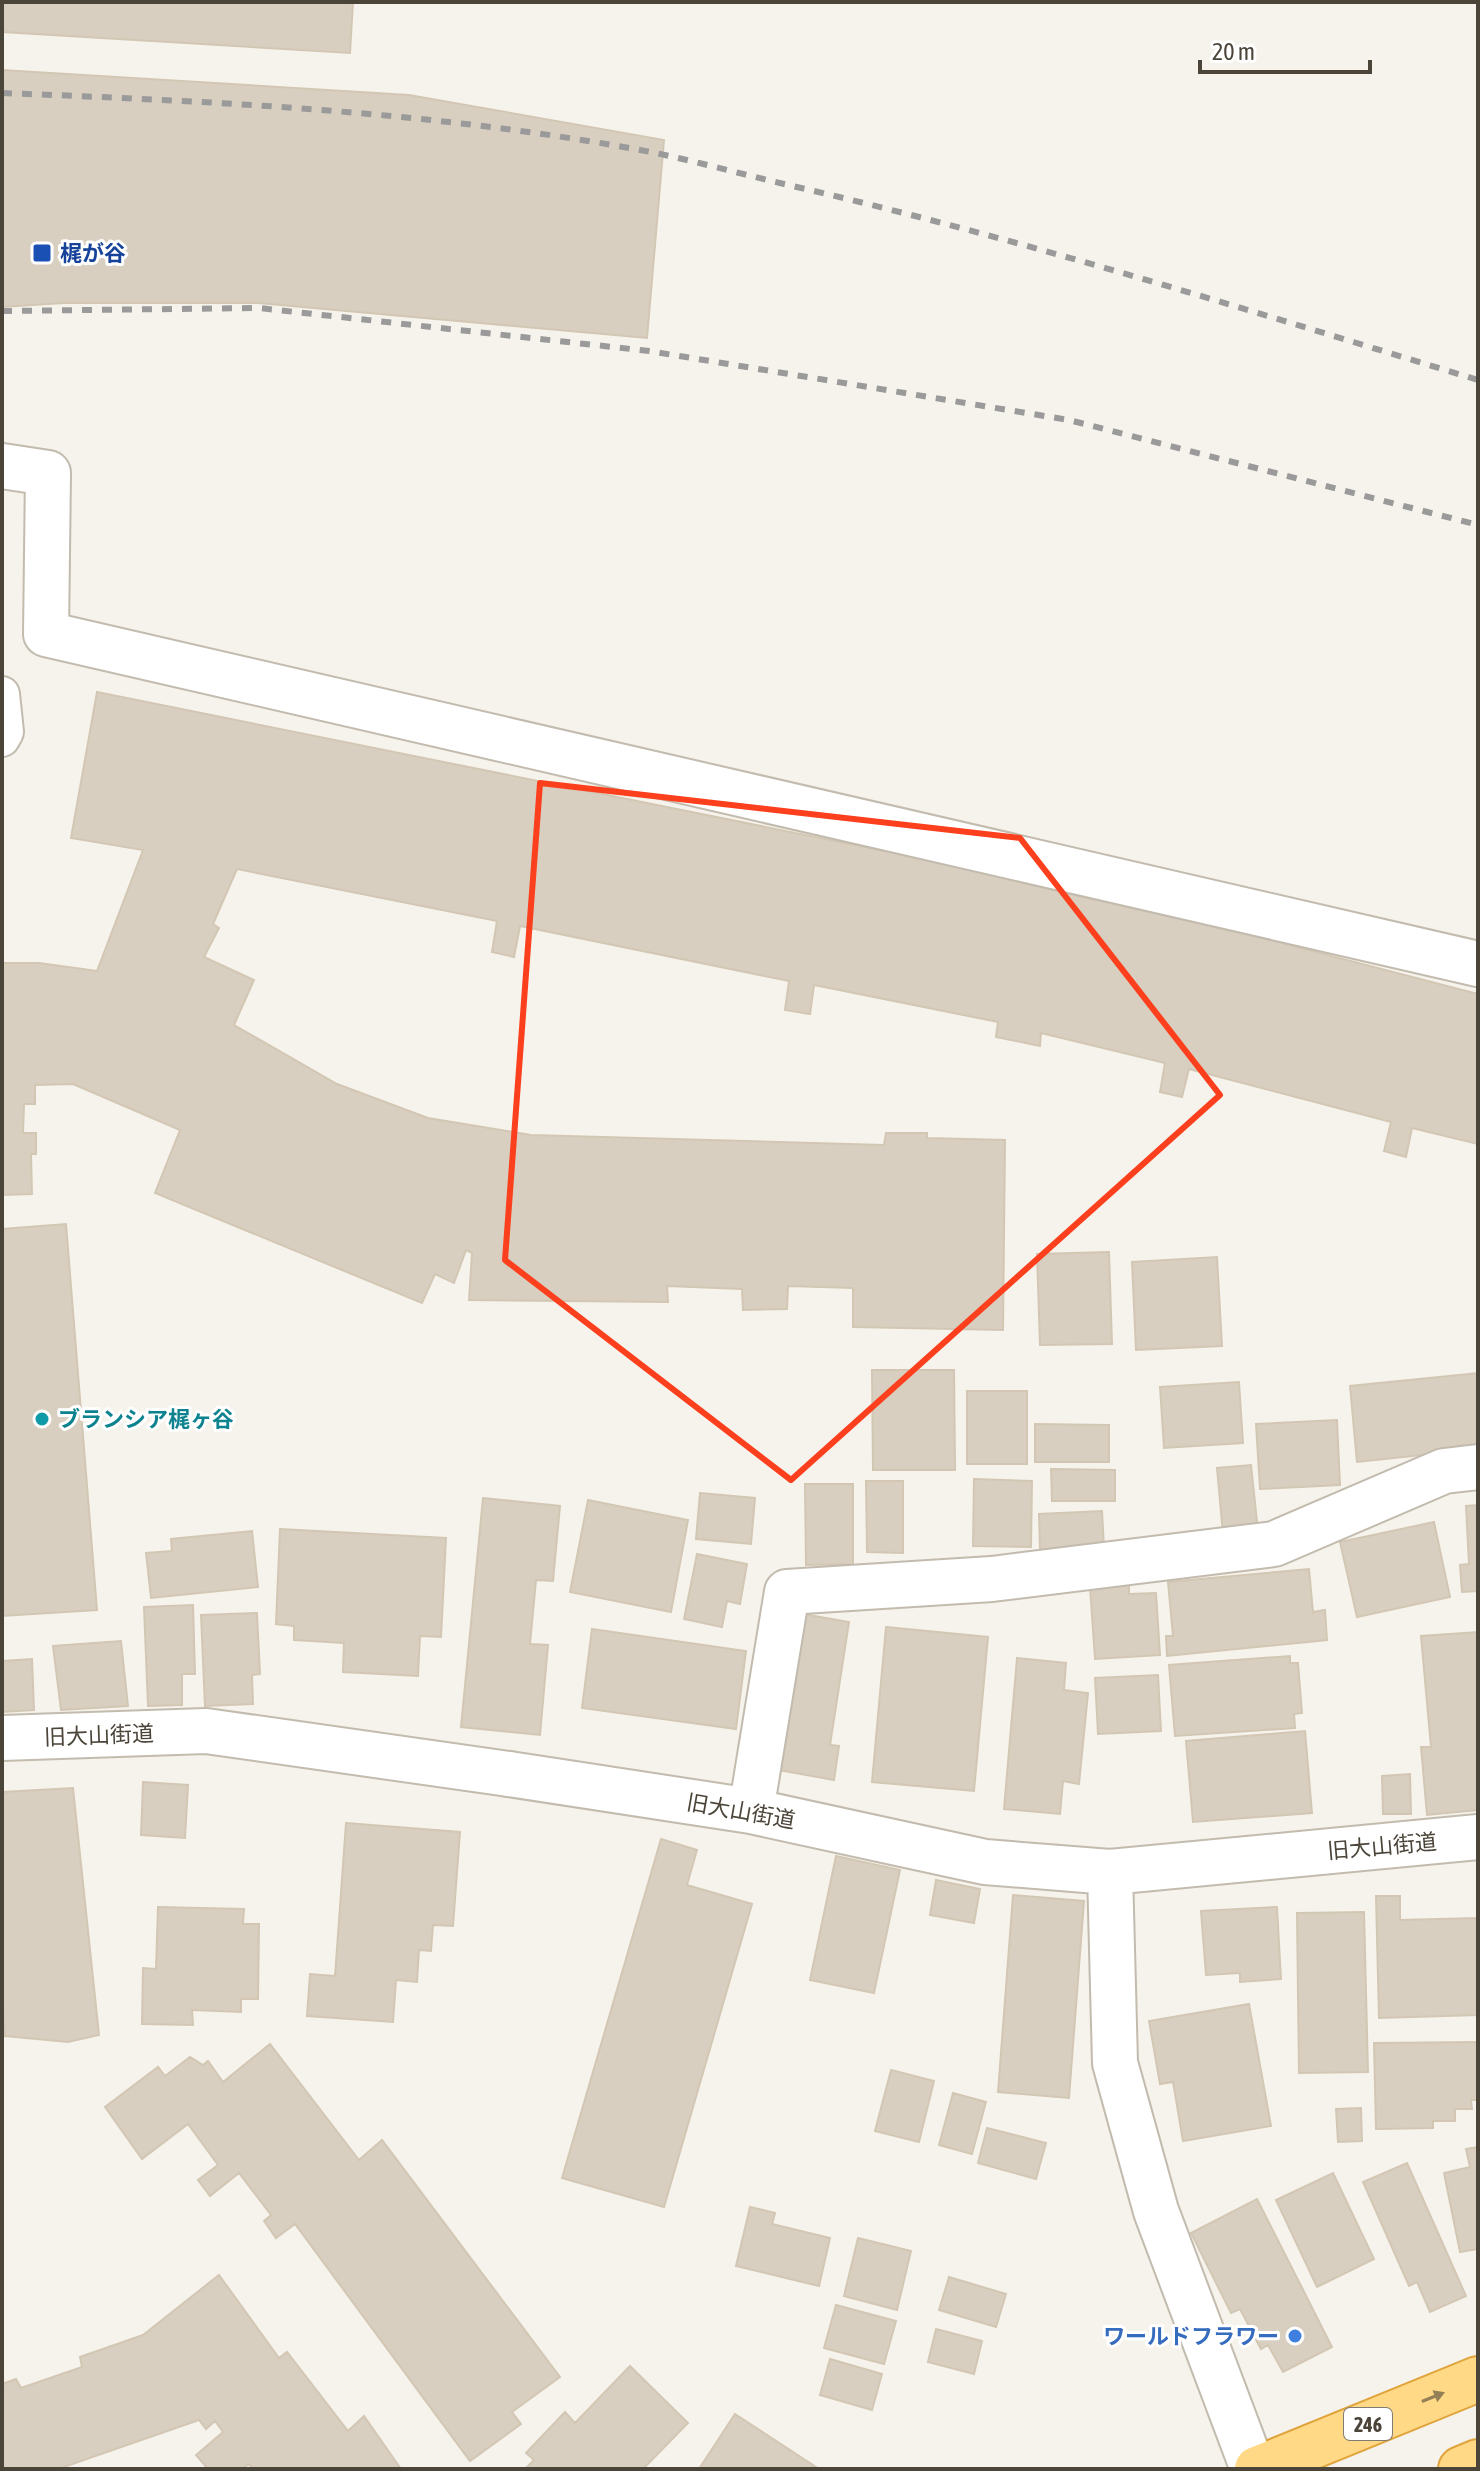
<svg xmlns="http://www.w3.org/2000/svg" width="1480" height="2471" viewBox="0 0 1480 2471" font-family="'Asap Condensed','Noto Sans JP',sans-serif">
  <rect width="100%" height="100%" fill="#f6f3ec"/>
  <!-- building -->
  <path fill="#d8cfc1" stroke="#d3c7b4" stroke-width="2" d="M2 2H353L350 53 2 32Z
    M2 70 409 95 664 140 647 338 258 303H64L2 307Z
    M97 692 1073 889 1478 994V1144L1412 1128 1406 1157 1384 1151 1391 1122 1189 1069 1182 1097 1160 1092 1165 1063 1041 1033 1040 1046 996 1037 998 1022 814 985 810 1014 785 1010 789 981 520 926 514 957 492 952 497 921 237 869 213 924 219 928 204 957 254 980 234 1025 337 1084 428 1118 531 1135 884 1145 886 1133H927V1138L1005 1140 1003 1330 853 1327V1288L788 1286 787 1309 743 1310 742 1289 667 1286 668 1302 469 1300 472 1253 466 1250 454 1283 435 1274 422 1303 155 1193 180 1130 73 1084 35 1085V1104H24L23 1133H36V1154H31L32 1194 2 1195V963H39L97 971 143 850 71 838Z
    M66 1224 97 1610 2 1616V1229Z
    M1109 1252 1112 1344 1040 1345 1037 1254Z
    M1217 1257 1222 1346 1136 1350 1132 1262Z
    M872 1370H954L955 1470H873Z
    M1478 1373V1449L1357 1462 1350 1386Z
    M1239 1382 1243 1443 1164 1448 1160 1387Z
    M967 1391H1027V1464H967Z
    M1337 1420 1340 1485 1260 1489 1256 1424Z
    M1035 1424 1109 1425V1462H1035Z
    M1251 1465 1258 1531 1223 1534 1217 1468Z
    M1051 1469 1115 1470V1501H1052Z
    M974 1479 1032 1481 1031 1547 973 1546Z
    M866 1481H903V1553L867 1552Z
    M805 1484H853V1564L806 1565Z
    M700 1493 755 1498 751 1544 696 1539Z
    M483 1498 560 1506 553 1581 536 1580 530 1644 548 1645 540 1735 461 1727Z
    M588 1500 688 1520 671 1612 570 1592Z
    M1478 1505V1591L1462 1592 1460 1565 1469 1564 1466 1506Z
    M1102 1511 1104 1548 1040 1551 1039 1514Z
    M1434 1522 1450 1597 1357 1617 1340 1542Z
    M280 1529 446 1538 441 1637 420 1636 418 1676 343 1672 344 1643 294 1640V1626L276 1624Z
    M252 1531 258 1587 151 1598 146 1553 172 1551 171 1539Z
    M697 1554 747 1564 740 1604 727 1601 722 1627 684 1619Z
    M1309 1569 1313 1612 1325 1610 1327 1640 1167 1656 1166 1636H1173L1168 1582Z
    M1129 1585V1594L1156 1593 1160 1655 1095 1659 1090 1587Z
    M193 1605 195 1674H182V1705L148 1706 144 1607Z
    M257 1613 260 1674 252 1675 253 1704 205 1706 201 1615Z
    M803 1614 849 1622 830 1745 839 1746 834 1780 778 1770Z
    M886 1627 988 1637 974 1791 872 1782Z
    M592 1629 746 1651 736 1729 582 1708Z
    M1478 1632V1810L1427 1815 1421 1747H1431L1421 1636Z
    M121 1641 128 1706 61 1710 53 1646Z
    M1290 1656V1663H1298L1302 1713 1294 1714 1295 1728 1175 1736 1169 1665Z
    M1017 1658 1066 1663 1064 1690 1088 1693 1079 1784 1063 1781 1060 1814 1004 1809Z
    M32 1659 34 1710 2 1712V1661Z
    M1158 1675 1161 1731 1098 1734 1095 1678Z
    M1305 1731 1312 1813 1193 1822 1186 1741Z
    M1410 1774 1411 1814H1383L1382 1776Z
    M143 1782 188 1785 185 1838 141 1835Z
    M73 1788 99 2035 68 2042 5 2036 2 2002V1792Z
    M346 1823 460 1832 453 1926 433 1925 431 1951 419 1950 417 1982 396 1980 393 2022 307 2016 310 1974 335 1976Z
    M661 1839 697 1850 687 1885 752 1904 664 2207 562 2178Z
    M836 1856 900 1870 874 1993 810 1980Z
    M936 1880 980 1889 974 1923 930 1915Z
    M1013 1895 1084 1901 1069 2098 998 2092Z
    M1376 1896H1400V1920L1478 1918V2015L1379 2018Z
    M158 1907 244 1909 243 1924H259L258 1999H241V2012L192 2010 193 2025 142 2024 143 1968 156 1969Z
    M1277 1907 1281 1979 1240 1982V1973L1206 1975 1201 1911Z
    M1364 1912 1368 2072 1299 2073 1297 1913Z
    M1249 2004 1271 2126 1183 2141 1173 2082 1160 2084 1149 2021Z
    M1478 2042V2100H1471L1472 2109H1455V2121H1433V2128L1376 2129 1374 2043Z
    M270 2044 359 2160 382 2140 560 2377 512 2412 521 2424 470 2461 295 2224 276 2238 264 2221 271 2215 239 2173 210 2196 198 2180 218 2165 188 2124 142 2159 105 2107 158 2067 165 2076 190 2057 203 2065 208 2061 223 2082Z
    M891 2070 934 2081 919 2142 875 2131Z
    M953 2093 986 2102 972 2154 939 2145Z
    M1361 2108 1362 2141 1338 2142 1336 2109Z
    M987 2128 1046 2143 1036 2179 978 2163Z
    M1478 2147V2249L1460 2252 1444 2173 1470 2167 1466 2149Z
    M1407 2163 1466 2296 1430 2312 1417 2282 1409 2286 1363 2182Z
    M1333 2173 1374 2259 1317 2287 1276 2200Z
    M1257 2199 1332 2347 1283 2372 1268 2345 1261 2349 1240 2309 1231 2313 1191 2233Z
    M750 2207 775 2213 772 2224 830 2238 819 2286 736 2266Z
    M858 2238 911 2251 897 2310 844 2296Z
    M219 2275 279 2358 287 2352 348 2431 364 2416 401 2469H253L249 2464 242 2469H208L196 2455 223 2432 215 2421 206 2429 199 2420 58 2469H2V2384L16 2379 21 2388 82 2367 80 2357 143 2335Z
    M949 2277 1006 2294 996 2327 939 2310Z
    M836 2305 896 2321 884 2364 824 2348Z
    M936 2329 982 2341 974 2374 928 2362Z
    M830 2359 882 2374 872 2410 820 2395Z
    M630 2366 688 2423 643 2469H525L534 2460 526 2453 565 2412 575 2423Z
    M735 2414 819 2469H699Z"/>
  <g fill="none" stroke-linecap="round" stroke-linejoin="round">
    <!-- service casing -->
    <g stroke="#c2bbae" stroke-width="38">
      <path id="service" d="M2 694 6 732 2 739"/>
    </g>
    <!-- pedestrian casing -->
    <g stroke="#c2bbae" stroke-width="48">
      <path id="pedestrian" d="M2 466 48 473 46 634 1478 964"/>
    </g>
    <!-- minor casing -->
    <g stroke="#c2bbae" stroke-width="48">
      <path id="minor" d="M509 1774 751 1811 985 1862 1110 1872 1478 1837
        M751 1811 787 1592 992 1579 1274 1544 1444 1471 1478 1467
        M1110 1872 1115 2063 1156 2211 1253 2469"/>
    </g>
    <!-- tertiary casing -->
    <g stroke="#c2bbae" stroke-width="48">
      <path id="tertiary" d="M2 1738 206 1731 509 1774"/>
    </g>
    <!-- trunk casing -->
    <g stroke="#e0a43c" stroke-width="48">
      <path id="trunk" d="M1257 2469 1478 2379
        M1461 2469 1478 2462"/>
    </g>
    <!-- service -->
    <use href="#service" stroke="#fff" stroke-width="34"/>
    <!-- pedestrian -->
    <use href="#pedestrian" stroke="#fff" stroke-width="44"/>
    <!-- minor -->
    <use href="#minor" stroke="#fff" stroke-width="44"/>
    <!-- tertiary -->
    <use href="#tertiary" stroke="#fff" stroke-width="44"/>
    <!-- trunk -->
    <use href="#trunk" stroke="#ffd985" stroke-width="44"/>
    <!-- rail -->
    <path stroke="#9a9a9a" stroke-width="6" stroke-dasharray="10 10" stroke-linecap="butt" d="M2 93C211 101 423 111 629 148 681 157 733 172 784 184 1019 238 1248 310 1478 380
      M2 311 259 308 649 351 1069 420 1478 525"/>
  </g>
  <!-- one-way arrows -->
  <defs><path id="oneway-solid" d="M-6-.8H1V-3.2L6.5 0L1 3.2V.8H-6Z" transform="scale(2)"/></defs>
  <use fill="#938057" href="#oneway-solid" transform="translate(1433 2397) rotate(-22)"/>
  <!-- marked area -->
  <path fill="none" stroke="#fc3f1d" stroke-width="6" stroke-linejoin="round" d="M540 783 1020 838 1220 1095 791 1480 505 1260Z"/>
  <!-- markers -->
  <rect fill="#1a4fb4" stroke="#fff" stroke-width="3" x="32" y="243" width="20" height="20" rx="4"/>
  <circle fill="#0f9aa8" stroke="#fff" stroke-width="3" cx="42" cy="1419" r="8"/>
  <circle fill="#3f7fe0" stroke="#fff" stroke-width="3" cx="1295" cy="2336" r="8"/>
  <g text-anchor="middle" dominant-baseline="central" stroke-width="6" stroke-linejoin="round" paint-order="stroke">
    <!-- shield labels -->
    <rect fill="#fff" stroke="#817c74" stroke-width="2" x="1344" y="2408" width="48" height="32" rx="6"/>
    <g font-size="20" font-weight="bold" fill="#4b4439">
      <text x="1368" y="2424">246</text>
    </g>
    <!-- transit labels -->
    <g font-size="22" font-weight="bold" fill="#164399" stroke="#fff" text-anchor="start">
      <text x="60" y="253">梶が谷</text>
    </g>
    <!-- culture labels -->
    <g font-size="22" font-weight="bold" fill="#0d838f" stroke="#fff" text-anchor="start">
      <text x="58" y="1419">ブランシア梶ヶ谷</text>
    </g>
    <!-- street labels -->
    <g font-size="22" fill="#4b4439" stroke="#fff">
      <text transform="translate(99 1735) rotate(-2)">旧大山街道</text>
      <text transform="translate(741 1811) rotate(10)">旧大山街道</text>
      <text transform="translate(1382 1846) rotate(-5)">旧大山街道</text>
    </g>
    <!-- shop labels -->
    <g font-size="22" font-weight="bold" fill="#366cbe" stroke="#fff" text-anchor="end">
      <text x="1279" y="2336">ワールドフラワー</text>
    </g>
  </g>
  <!-- border -->
  <rect width="1480" height="2471" fill="none" stroke="#4b4439" stroke-width="8"/>
  <!-- scale -->
  <path d="M1200 60v12h170v-12" fill="none" stroke="#4b4439" stroke-width="4"/>
  <text x="1212" y="60" font-size="24" fill="#4b4439" stroke="#ffffff" stroke-width="6" paint-order="stroke">20 m</text>
</svg>
